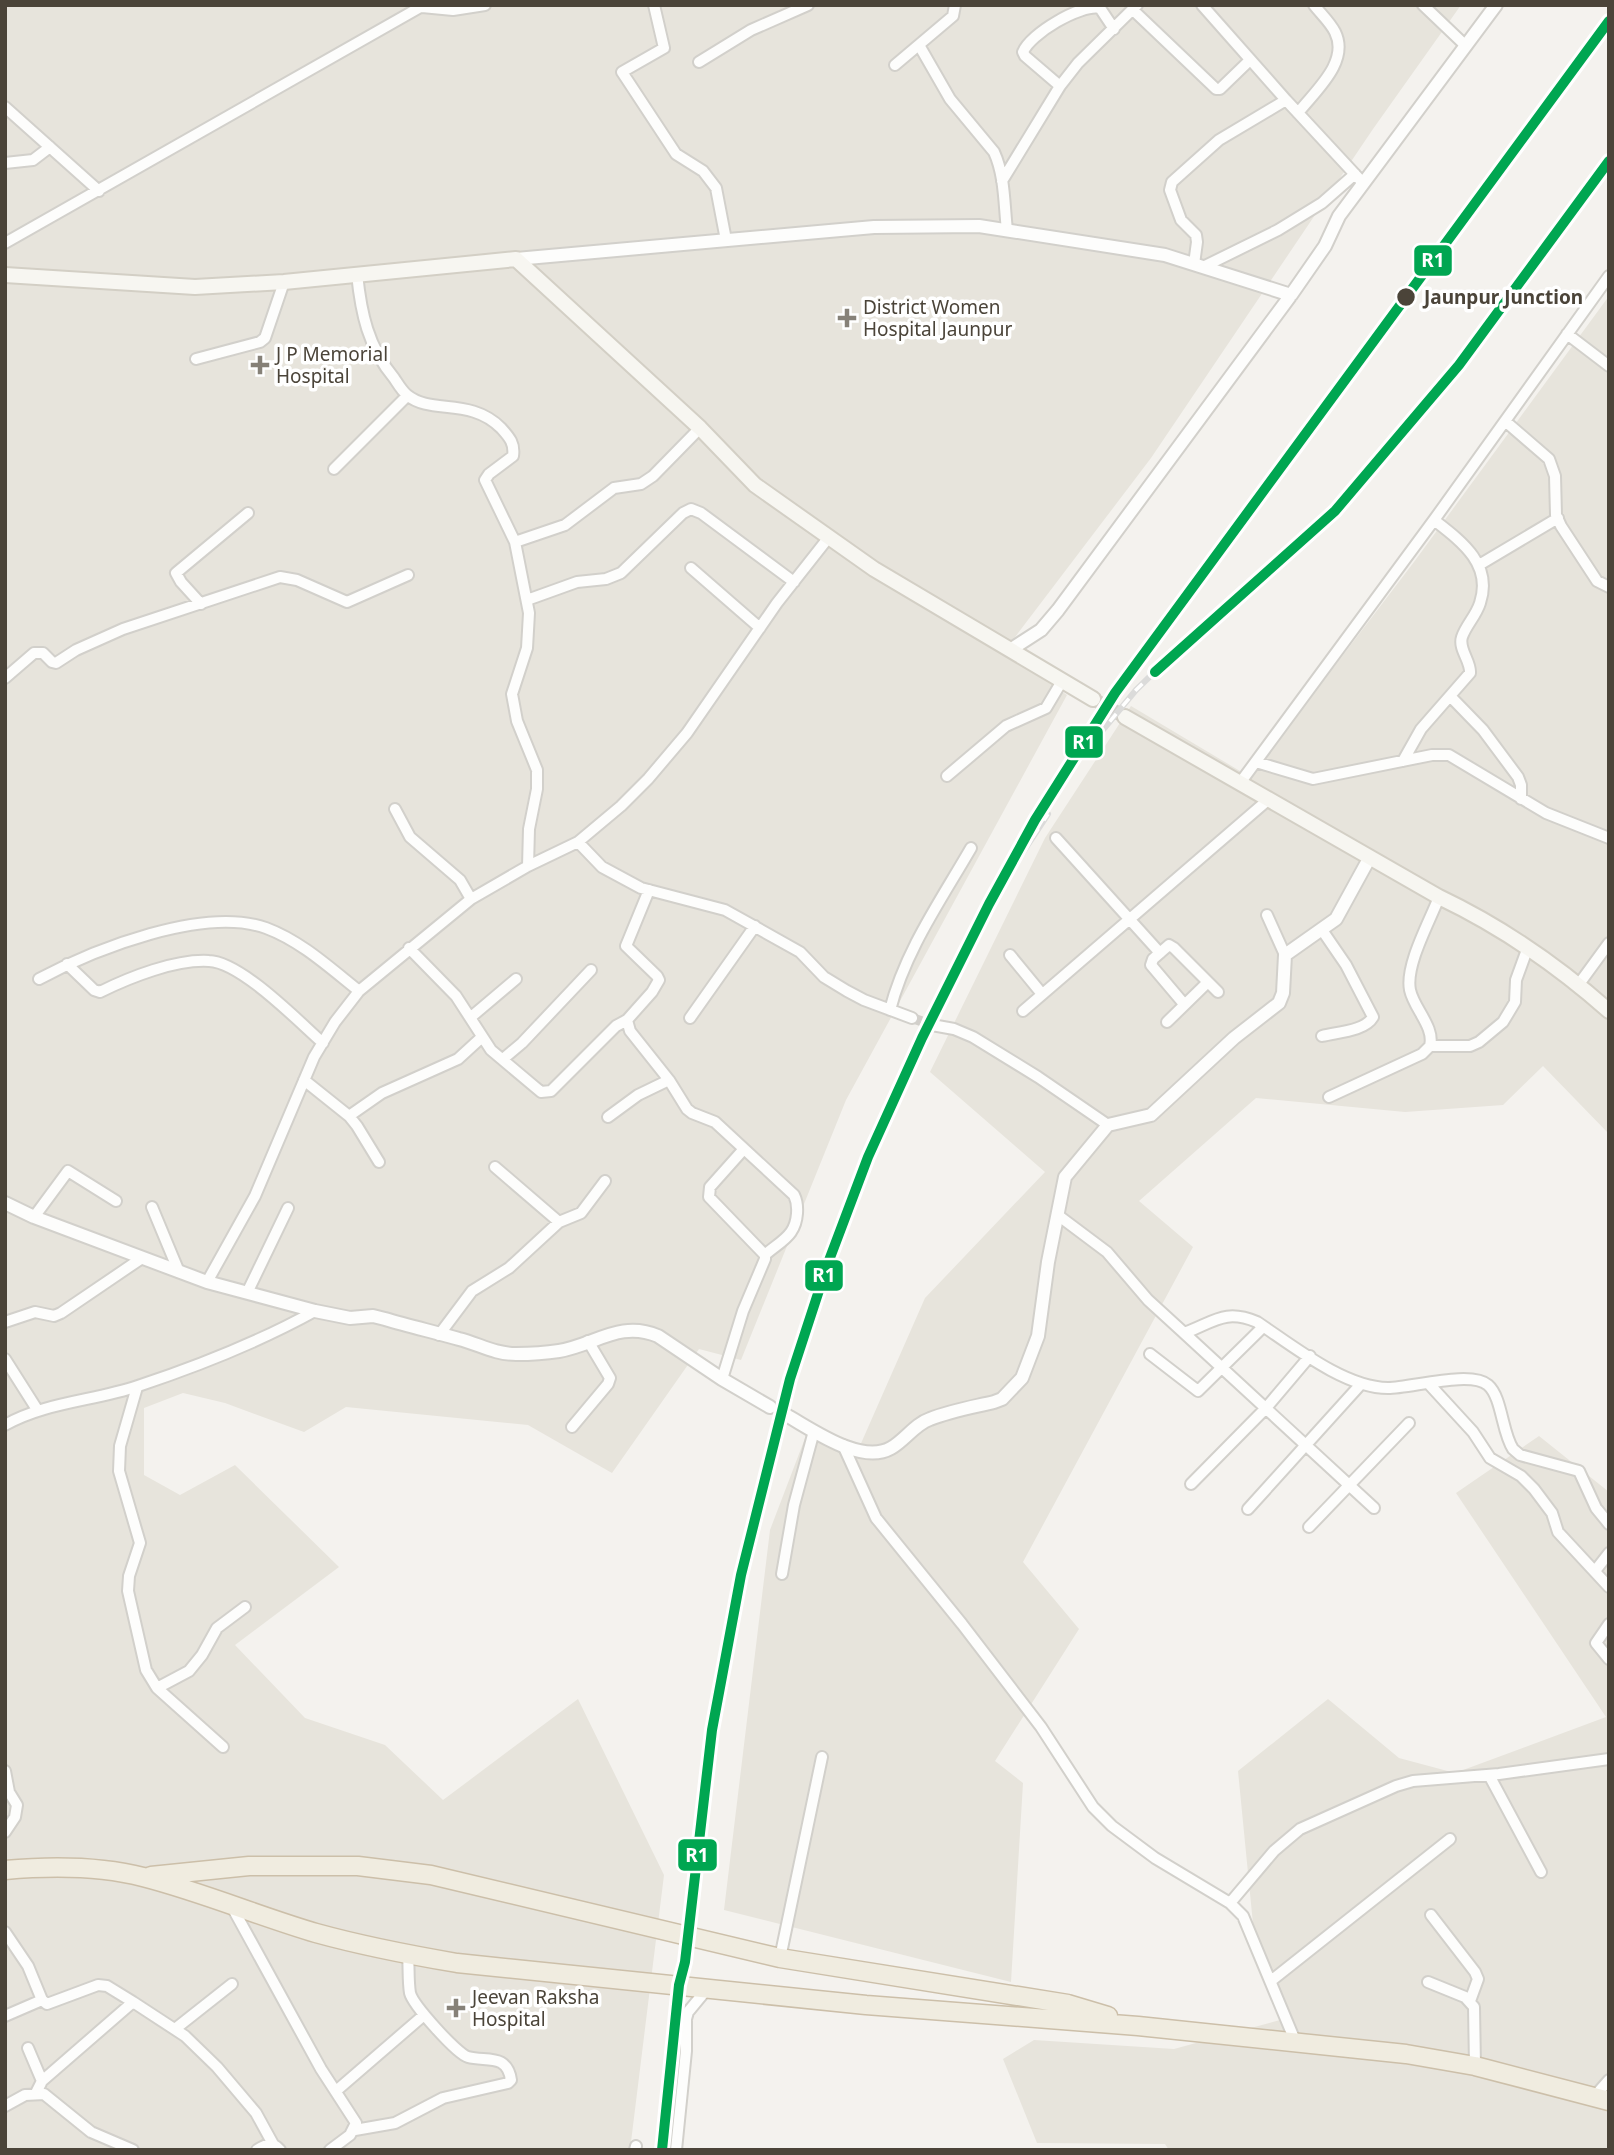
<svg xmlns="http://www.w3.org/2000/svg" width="1614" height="2155" viewBox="0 0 1614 2155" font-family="'Noto Sans',sans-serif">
  <rect width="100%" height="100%" fill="#f4f2ee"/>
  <!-- residential -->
  <path fill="#e7e4dc" d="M5 5H1461L1373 129 1151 458 1003 653 1067 695 846 1100 741 1360 699 1349 612 1473 528 1425 346 1407 304 1432 225 1403 183 1393 144 1408V1475L180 1495 235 1465 339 1567 235 1645 305 1718 385 1745 443 1800 578 1699 664 1875 630 2150H5Z
    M1609 296V1134L1543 1066 1503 1105 1405 1112 1256 1098 1139 1201 1193 1247 1023 1562 1079 1629 995 1761 1023 1783 1011 1982 724 1910 770 1530 807 1433 855 1457 925 1298 1045 1172 930 1072 1045 838 1131 706 1250 777 1414 562Z
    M1539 1436 1609 1492V2150H1169L1165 2144 1037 2143 1003 2059 1034 2040 1174 2049 1291 2017 1254 1934 1238 1771 1328 1699 1399 1758 1455 1773 1606 1717 1456 1493Z"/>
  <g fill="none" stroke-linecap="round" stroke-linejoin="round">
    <!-- minor-tunnel -->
    <path stroke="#d2cfca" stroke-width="10" stroke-dasharray="10 5" stroke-linecap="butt" d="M912 1018 932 1025"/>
    <!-- secondary-tunnel -->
    <path stroke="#d2cfca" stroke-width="14" stroke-dasharray="14 7" stroke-linecap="butt" d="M1093 699 1125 717"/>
    <!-- minor casing -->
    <g stroke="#d2d0cb" stroke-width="14">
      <path id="minor" d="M654 5 664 48 622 72 676 154 703 171 716 188 726 240
        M1202 5 1286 100 1363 183
        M1423 5 1466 46
        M422 7 453 10 485 5
        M1133 10 1216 89H1220L1250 60
        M919 45 950 99 994 152C1005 176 1004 204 1007 230
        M699 62 751 30 808 5
        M895 65 953 16 955 5
        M1060 86 1025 56 1023 52C1030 34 1080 4 1100 8L1114 29
        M5 107 99 191
        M1298 113C1315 91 1350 62 1335 32 1330 22 1321 14 1314 5
        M5 163 33 160 50 147
        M1002 181 1060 86 1078 63 1137 5
        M5 243 424 5
        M1194 264 1197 242 1196 235 1181 220 1170 190 1172 182 1219 140 1286 100
        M1203 267 1278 230 1322 203 1355 174
        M357 274C361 313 368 347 394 378 398 384 402 391 407 395 431 415 470 397 501 428 509 437 515 443 513 456L489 474 485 480 515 542 529 613 527 648 512 694 517 721 537 770V789L529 829 528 866
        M1567 334 1609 366
        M196 359 260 342 265 338 284 282
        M1505 421 1549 459 1555 476 1556 515 1561 526 1597 581 1609 587
        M334 469 407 396
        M515 542 565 525 614 488 641 484 653 476 700 428
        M1479 565 1558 518
        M691 568 760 628
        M527 600 577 582 606 579 621 573 683 513 691 509 701 513 794 582
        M201 604 181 582 176 573 248 513
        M5 678 34 653H43L52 662 56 663 76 650 123 629 280 577 297 580 347 602 408 575
        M1450 696 1483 730 1518 777 1521 785V799
        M1403 761 1421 729 1470 673C1471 661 1458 649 1462 637 1466 625 1476 616 1480 603 1493 564 1461 541 1434 520
        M1256 762 1313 779 1432 755H1449L1546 813 1609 838
        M947 776 1006 726 1046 708 1062 681
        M1240 783 1434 520 1609 276
        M395 809 410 837 460 880 471 899
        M1056 838 1160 953
        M578 842 602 867 641 888 725 910 800 952 824 977 847 991 864 1000 912 1018
        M649 890 626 946 657 976 659 980 652 992 627 1020 630 1031 669 1080 687 1109 692 1113 715 1122 794 1195C799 1205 798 1222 791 1232 785 1241 772 1248 765 1255
        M1267 915 1285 955
        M1322 930 1346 965 1373 1017C1365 1031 1338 1032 1322 1036
        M409 948 456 996 491 1050 541 1092 551 1091 616 1026 627 1020
        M1010 955 1042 994
        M67 964 94 990 100 992C130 977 176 959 209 961 241 962 298 1021 323 1043
        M39 979C95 949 204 906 266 928 301 941 330 968 359 991
        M1579 984 1609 943
        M1184 1004 1151 965 1153 959 1169 945 1174 948 1218 992
        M890 1010C905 951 941 900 971 848
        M1023 1011 1269 799
        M471 1017 516 979
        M690 1018 755 926
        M1167 1022 1208 982
        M932 1025 954 1029 973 1037 1038 1077 1108 1125
        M1430 1046H1470L1479 1042 1503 1022 1515 1002 1516 980 1528 947
        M503 1059 522 1043 591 970
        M304 1080 349 1116 357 1126 379 1162
        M1329 1097 1422 1054 1430 1046C1435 1027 1414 1009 1410 990 1405 965 1430 921 1439 897
        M349 1116 382 1093 458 1059 482 1037
        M608 1117 638 1095 669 1080
        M495 1167 559 1222
        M152 1207 179 1272
        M1059 1216 1107 1252 1148 1300 1183 1332H1187C1215 1321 1226 1309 1257 1322 1293 1346 1345 1388 1388 1388 1411 1388 1471 1370 1488 1385 1502 1397 1502 1433 1513 1449L1520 1455 1579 1471 1596 1508 1609 1524
        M34 1217 68 1171 116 1201
        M207 1282 255 1196 314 1057 335 1022 359 991 471 899 528 866 578 842 621 806 648 779 687 733 777 603 829 537
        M247 1293 288 1208
        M5 1322 35 1312 54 1316 61 1313 142 1258
        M1183 1332 1374 1508
        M439 1335 472 1291 509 1268 559 1222 581 1213 605 1181
        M1150 1354 1198 1391 1263 1327
        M5 1359 38 1411
        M722 1379 743 1311 765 1259V1255L709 1197 710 1187 743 1150
        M1429 1384 1473 1432 1490 1458 1521 1476 1534 1489 1552 1513 1558 1532 1609 1587
        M137 1387 120 1446 119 1471 140 1543 129 1576 128 1591 146 1670 157 1688 223 1747
        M5 1425C46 1402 94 1401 138 1386 198 1366 259 1342 315 1311
        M572 1427 608 1384 610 1378 588 1341
        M843 1445 876 1518 962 1624 1041 1727 1093 1807 1112 1826 1155 1858 1230 1903 1243 1916 1296 2043
        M1191 1484 1266 1408 1310 1356
        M1248 1509 1361 1384
        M1309 1527 1409 1423
        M1595 1571 1609 1553
        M782 1574 794 1505 814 1431
        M1609 1624 1596 1643 1609 1659
        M157 1688 189 1671 202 1655 217 1628 245 1607
        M5 1771 9 1792 17 1805 15 1817 5 1832
        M1489 1775 1541 1872
        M1230 1903 1274 1851 1300 1829 1396 1786 1413 1781 1499 1774 1609 1759
        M231 1905 321 2069 356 2123 350 2135 330 2150
        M1431 1915 1475 1972 1478 1979 1470 2001
        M5 1932 28 1966 42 2000 47 2004 98 1985 107 1986 133 2002 185 2036 217 2067 256 2113 273 2144
        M780 1958 822 1757
        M1272 1980 1450 1839
        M1428 1982 1465 1997 1474 2007 1475 2066
        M5 2016 42 2000
        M175 2029 232 1984
        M28 2048 42 2081
        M336 2091 424 2015
        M36 2093 42 2081 133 2002
        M1594 2097 1609 2080
        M5 2106 25 2095 44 2094 91 2132 133 2150
        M355 2130 395 2123 443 2098 508 2083 511 2080C507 2053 486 2062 468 2057 457 2054 413 2005 410 1993 408 1981 409 1967 408 1955
        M257 2150C266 2144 272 2141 280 2150
        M635 2150 636 2146
        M676 2150 686 2051V2019L688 2012 707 1989"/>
    </g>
    <!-- tertiary casing -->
    <g stroke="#d2d0cb" stroke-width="16">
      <path id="tertiary" d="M516 259 874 227 979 226 1165 255 1291 295
        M1010 650 1041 630 1058 610 1291 295 1325 246 1339 216 1496 5
        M5 1203 34 1217 207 1282 315 1311 350 1318 373 1316 385 1319C409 1326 434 1332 459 1339 479 1344 494 1354 516 1354 530 1354 546 1353 559 1351 595 1345 620 1320 658 1336L722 1379 770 1407
        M786 1415C813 1430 861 1465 891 1448 905 1440 915 1424 930 1419 950 1411 973 1407 994 1402L1002 1399 1022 1378 1038 1336 1048 1262 1065 1177 1108 1125 1151 1115 1234 1038 1279 1003 1283 993 1285 955 1336 919 1370 857"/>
    </g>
    <!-- secondary casing -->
    <g stroke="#d3cfc5" stroke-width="18">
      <path id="secondary" d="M5 275 195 287 284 282 516 259 700 428 755 485 874 569 1093 699
        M1125 717 1439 897C1502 927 1557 965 1609 1011"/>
    </g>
    <!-- trunk casing -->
    <g stroke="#ccbfa9" stroke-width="21">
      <path id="trunk" d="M5 1870C50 1866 100 1866 143 1877 202 1892 258 1916 316 1933 363 1946 410 1955 457 1963L866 2005 1138 2026 1406 2054 1475 2066 1609 2101
        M151 1876 249 1866H358L431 1875 780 1958 1068 2004 1108 2016"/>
    </g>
    <!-- minor -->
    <use href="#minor" stroke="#fdfdfc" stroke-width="10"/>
    <!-- tertiary -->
    <use href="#tertiary" stroke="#fdfdfc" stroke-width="12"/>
    <!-- secondary -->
    <use href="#secondary" stroke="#f7f6f1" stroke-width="14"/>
    <!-- trunk -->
    <use href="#trunk" stroke="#f0ece0" stroke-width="18"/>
    <!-- rail casing -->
    <g stroke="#dbdbda" stroke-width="6">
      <path id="rail" d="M1097 737 1136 690 1172 655 1335 511 1459 365 1609 161
        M1035 820 1115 693 1609 21
        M989 904 1048 814"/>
    </g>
    <!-- rail -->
    <use href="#rail" stroke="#fff" stroke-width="3.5" stroke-dasharray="10" stroke-linecap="butt"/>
    <!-- rail-1 casing -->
    <g stroke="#fff" stroke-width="16">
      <path id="rail-1" d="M1155 672 1335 511 1459 365 1609 161
        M662 2150 679 1985 685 1962 712 1730 741 1575 790 1379 828 1263 868 1157 922 1038 989 904 1035 820 1115 693 1609 21"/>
    </g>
    <!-- rail-1 -->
    <use href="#rail-1" stroke="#00a651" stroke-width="10"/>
  </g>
  <!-- markers -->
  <circle fill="#4b4439" stroke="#fff" stroke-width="2.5" cx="1406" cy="297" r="10"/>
  <g fill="#868178" stroke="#fff" stroke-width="2.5">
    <path d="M843.5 307.5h7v7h7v7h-7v7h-7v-7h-7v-7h7z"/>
    <path d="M256.5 354.5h7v7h7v7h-7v7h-7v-7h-7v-7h7z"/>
    <path d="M452.5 1997.5h7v7h7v7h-7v7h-7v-7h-7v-7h7z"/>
  </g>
  <g text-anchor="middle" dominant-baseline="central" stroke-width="7" stroke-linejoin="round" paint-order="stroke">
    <!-- stop labels -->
    <g font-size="19" font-weight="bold" fill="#4b4439" stroke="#fff" text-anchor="start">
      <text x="1424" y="297">Jaunpur Junction</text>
    </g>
    <!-- poi labels -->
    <g font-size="19" fill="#4b4439" stroke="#fff" text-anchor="start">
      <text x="863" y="307">District Women<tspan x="863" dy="22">Hospital Jaunpur</tspan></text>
      <text x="276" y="354">J P Memorial<tspan x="276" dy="22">Hospital</tspan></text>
      <text x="472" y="1997">Jeevan Raksha<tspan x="472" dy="22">Hospital</tspan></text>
    </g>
  </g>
  <g stroke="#fff" stroke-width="2.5">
    <rect x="1413" y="244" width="40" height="33" rx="7" fill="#00a651"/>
    <rect x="1064" y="725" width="40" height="34" rx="7" fill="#00a651"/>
    <rect x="804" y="1259" width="40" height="33" rx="7" fill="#00a651"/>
    <rect x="677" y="1838" width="41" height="34" rx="7" fill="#00a651"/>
  </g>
  <g font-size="19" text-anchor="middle" font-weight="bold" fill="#fff">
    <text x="1433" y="267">R1</text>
    <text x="1084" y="749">R1</text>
    <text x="824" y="1282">R1</text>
    <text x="697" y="1862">R1</text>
  </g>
  <!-- border -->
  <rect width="1614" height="2155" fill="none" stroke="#4b4439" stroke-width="14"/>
</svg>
